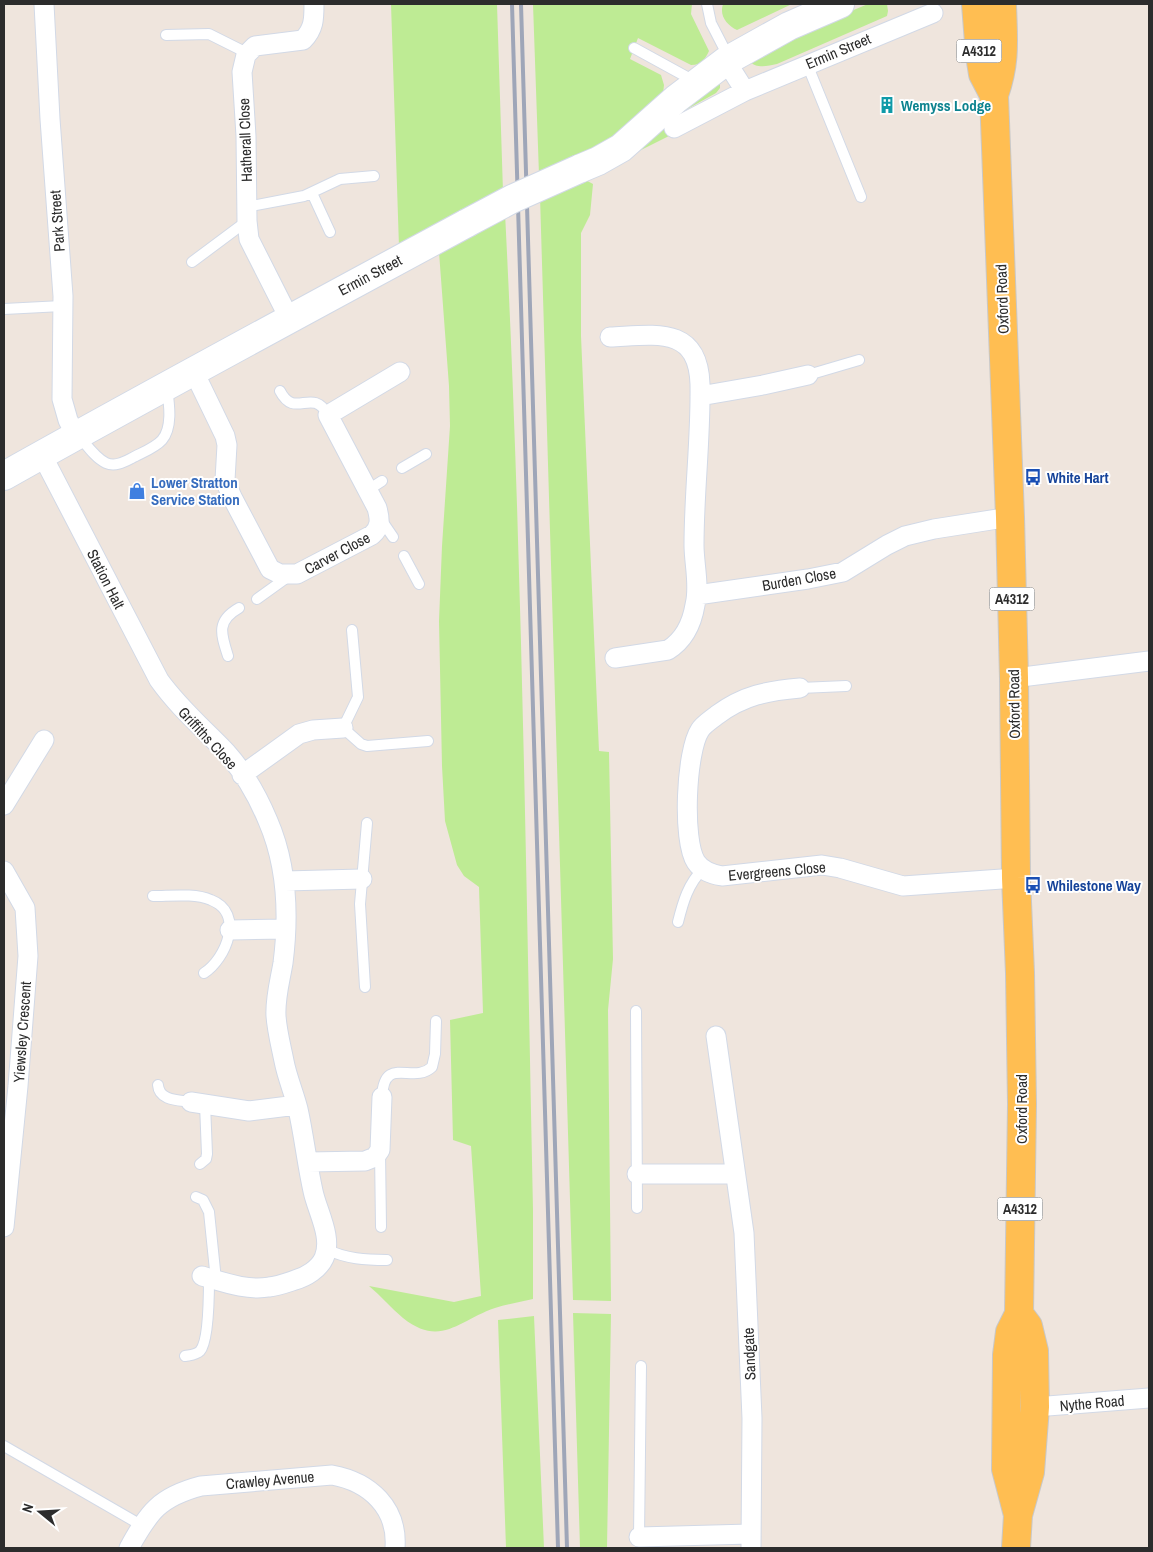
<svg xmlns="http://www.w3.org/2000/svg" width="1153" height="1552" viewBox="0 0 1153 1552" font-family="'Archivo Narrow',sans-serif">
  <rect width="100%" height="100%" fill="#efe5dd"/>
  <!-- green -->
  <path fill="#beeb94" d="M391 4H497L503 192 399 247Z
    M533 4H692L691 14 709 51C705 59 702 65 691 65L638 38 630 59 661 75 664 85 663 94 599 150 539 175Z
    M723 4H792L737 30C727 25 719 16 723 4Z
    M868 4H887L888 11 887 16 777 64C767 66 757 69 749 61L775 43Z
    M720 83V88L716 93 682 112 670 122 671 135 591 175Z
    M580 177 593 184 590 215 581 233V336L599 751 609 752 613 959 608 1010 611 1301 573 1300 540 196Z
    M505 213C522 545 526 878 533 1210V1299C520 1302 507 1304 495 1308 459 1320 441 1348 403 1318 391 1308 381 1296 369 1286L454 1302 481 1296 471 1146 453 1140 450 1020 483 1013 479 887 464 876 457 865 445 821 442 766 439 621 442 546 450 426 449 386 439 252Z
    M573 1313 611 1314 607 1548H580Z
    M534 1316 544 1548H506L498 1320Z"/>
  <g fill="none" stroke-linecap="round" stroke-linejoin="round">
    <!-- lane casing -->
    <g stroke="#d2d9e6" stroke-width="12">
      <path id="lane" d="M707 4 711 23 729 58
        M166 35 209 34 247 53
        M634 48 696 82
        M807 64 861 197
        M312 193 330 232
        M246 207 304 196 340 179 374 176
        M192 262 247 221
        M4 309 62 306
        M808 375 859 360
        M280 391C295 420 312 386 328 415
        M79 436C86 444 95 458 106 463 115 467 124 462 132 458 141 453 155 448 162 440 173 427 169 403 167 388
        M402 468 426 454
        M368 490 382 481
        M380 518 393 537
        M404 556 419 584
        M257 599 289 576
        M352 630 358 697 343 728 361 744 367 746 428 741
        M228 656C221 634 216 621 239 608
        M800 688 846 686
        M153 896C171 896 194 893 211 900 245 913 226 959 204 973
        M678 922C683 902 688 884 703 869
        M365 987 360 904 367 823
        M636 1011 637 1208
        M158 1085C159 1101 179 1100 191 1102
        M382 1097C384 1054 413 1085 432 1067L435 1054 436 1021
        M380 1151 381 1227
        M200 1164 206 1159 207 1154 205 1104
        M196 1197 203 1200 209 1212 216 1280
        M326 1249C346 1259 366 1260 387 1260
        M185 1356C190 1355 196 1355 200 1351 209 1341 209 1293 209 1278
        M4 1446 141 1525
        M639 1537 641 1366"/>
    </g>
    <!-- street casing -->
    <g stroke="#d2d9e6" stroke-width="21">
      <path id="street" d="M44 4 50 119 63 296 62 399 68 420 76 436
        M726 61 745 91
        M674 128 745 91 933 13
        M289 318 249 239 247 221 246 136 242 72 246 55 255 46 303 40C314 29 314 19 314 4
        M610 337C654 335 698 325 700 384 701 438 694 491 694 545 694 564 700 586 695 605 692 623 684 640 668 650L615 658
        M194 372 225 436 227 445 225 480 232 497 270 569 280 574H297L372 535C381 527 380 519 377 508L328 415 400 372
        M700 396 763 385 808 375
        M42 455 159 680C179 708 203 728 226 752 243 771 258 797 268 821 287 865 289 916 283 963 280 981 275 998 276 1016 277 1031 281 1046 284 1061 287 1077 294 1093 298 1109 304 1136 307 1164 313 1191 317 1211 333 1237 324 1258 319 1269 306 1277 295 1280 286 1283 278 1286 269 1287 247 1291 223 1282 202 1276
        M697 595 808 579 843 572 887 545 905 536 934 529 1010 517
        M1014 678 1149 661
        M800 688C767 691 744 695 717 715 711 720 704 724 700 730 686 751 682 841 696 862 702 871 711 874 722 876L822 865 840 868 903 886 1016 878
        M242 775 299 734 313 730 343 728
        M4 805 44 740
        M4 871 25 908 28 956 18 1086 4 1227
        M285 881 362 879
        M230 930 285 929
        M716 1036 744 1233 752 1418 751 1548
        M191 1102 249 1111 297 1105
        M308 1162 365 1161 375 1157 380 1150 382 1097
        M637 1174H735
        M1035 1407 1149 1398
        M639 1537 750 1534
        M129 1548C149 1512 159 1497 201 1486L332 1475C370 1482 398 1508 395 1548"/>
    </g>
    <!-- secondary casing -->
    <g stroke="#d2d9e6" stroke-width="30">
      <path id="secondary" d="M579 169 598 161 621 148 676 99 726 61 789 26 840 4
        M4 476C157 390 312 307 467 223"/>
    </g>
    <!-- primary casing -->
    <g stroke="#c8c8c8" stroke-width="30">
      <path id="primary" d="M976 4 980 55 983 74 994 95
        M1002 4C1003 39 1006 61 994 95L1010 517 1014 678 1016 878 1020 973 1022 1104 1019 1314 1010 1332 1007 1355 1006 1469 1018 1515
        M1016 1548 1018 1515 1030 1472 1035 1407 1034 1351 1028 1326 1019 1314"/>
    </g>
    <!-- lane -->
    <use href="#lane" stroke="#fff" stroke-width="10"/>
    <!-- street -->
    <use href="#street" stroke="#fff" stroke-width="19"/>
    <!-- secondary -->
    <use href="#secondary" stroke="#fff" stroke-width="28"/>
    <!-- primary -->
    <use href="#primary" stroke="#ffbe52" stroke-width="28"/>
    <!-- rail -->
    <path stroke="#9fa6b8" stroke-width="4" d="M512 4 558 1548
      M521 4 567 1548"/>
    <!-- secondary-bridge casing -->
    <g stroke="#d2d9e6" stroke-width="30" stroke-linecap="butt">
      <path id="secondary-bridge" d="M467 223 512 199 579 169"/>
    </g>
    <!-- secondary-bridge -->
    <use href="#secondary-bridge" stroke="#fff" stroke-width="28"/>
  </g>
  <!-- icons -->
  <defs>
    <g id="building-bare" transform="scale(1.35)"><path d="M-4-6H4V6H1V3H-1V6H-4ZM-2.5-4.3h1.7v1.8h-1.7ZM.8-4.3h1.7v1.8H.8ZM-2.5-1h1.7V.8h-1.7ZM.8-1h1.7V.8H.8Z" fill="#0f9aa8" stroke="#fff" stroke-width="2.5" paint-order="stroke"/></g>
    <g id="bus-bare" transform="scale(1.35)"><path d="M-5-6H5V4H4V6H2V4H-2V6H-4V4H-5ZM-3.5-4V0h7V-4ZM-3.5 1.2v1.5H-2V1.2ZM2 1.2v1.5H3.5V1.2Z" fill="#1a4fb4" stroke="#fff" stroke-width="2.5" paint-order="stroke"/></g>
    <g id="shop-bare" transform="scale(1.35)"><path d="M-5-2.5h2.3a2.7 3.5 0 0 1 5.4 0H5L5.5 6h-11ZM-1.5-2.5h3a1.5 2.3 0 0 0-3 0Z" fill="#3f7fe0" stroke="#fff" stroke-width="2.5" paint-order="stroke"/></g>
  </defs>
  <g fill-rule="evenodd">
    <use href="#building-bare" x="887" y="105"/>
    <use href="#bus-bare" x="1033" y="477"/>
    <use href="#shop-bare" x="137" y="491"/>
    <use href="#bus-bare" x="1033" y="885"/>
  </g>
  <g text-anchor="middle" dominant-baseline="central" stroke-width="4" stroke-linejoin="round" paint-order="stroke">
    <!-- shield labels -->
    <g fill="#fff" stroke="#6b6b6b" stroke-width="1">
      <rect x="956.5" y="39.5" width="45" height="23" rx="4"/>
      <rect x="989.5" y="587.5" width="45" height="23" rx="4"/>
      <rect x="997.5" y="1197.5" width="45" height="23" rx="4"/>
    </g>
    <g font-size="14" font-weight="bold" fill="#2c2c2c">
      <text x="979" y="51">A4312</text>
      <text x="1012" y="599">A4312</text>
      <text x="1020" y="1209">A4312</text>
    </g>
    <!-- street labels -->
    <g font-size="15" fill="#2c2c2c" stroke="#fff">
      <text transform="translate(838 51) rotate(-23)">Ermin Street</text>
      <text transform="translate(245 140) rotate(-92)">Hatherall Close</text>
      <text transform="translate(57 221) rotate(-94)">Park Street</text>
      <text transform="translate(370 275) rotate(-28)">Ermin Street</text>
      <text transform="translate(1002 299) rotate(-92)">Oxford Road</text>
      <text transform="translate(337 553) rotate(-28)">Carver Close</text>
      <text transform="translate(106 579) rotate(63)">Station Halt</text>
      <text transform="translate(799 579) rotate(-10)">Burden Close</text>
      <text transform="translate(1014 704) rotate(-91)">Oxford Road</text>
      <text transform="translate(208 738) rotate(47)">Griffiths Close</text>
      <text transform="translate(777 871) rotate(-5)">Evergreens Close</text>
      <text transform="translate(22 1032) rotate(-86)">Yiewsley Crescent</text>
      <text transform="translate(1021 1109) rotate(-90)">Oxford Road</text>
      <text transform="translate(749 1354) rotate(-92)">Sandgate</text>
      <text transform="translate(1092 1403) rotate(-5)">Nythe Road</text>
      <text transform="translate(270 1480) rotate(-5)">Crawley Avenue</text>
    </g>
    <!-- culture labels -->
    <g font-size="15" font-weight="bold" fill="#0d838f" stroke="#fff" text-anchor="start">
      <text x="901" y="105">Wemyss Lodge</text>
    </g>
    <!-- transit labels -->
    <g font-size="15" font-weight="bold" fill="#164399" stroke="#fff" text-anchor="start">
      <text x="1047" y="477">White Hart</text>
      <text x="1047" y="885">Whilestone Way</text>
    </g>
    <!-- shop labels -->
    <g font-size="15" font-weight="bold" fill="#366cbe" stroke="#fff" text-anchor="start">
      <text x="151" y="482">Lower Stratton<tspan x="151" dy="17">Service Station</tspan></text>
    </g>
  </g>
  <!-- border -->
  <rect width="1153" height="1552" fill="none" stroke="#2c2c2c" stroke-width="10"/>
  <!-- north arrow -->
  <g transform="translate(40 1512) rotate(288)" stroke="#ffffff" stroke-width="4" paint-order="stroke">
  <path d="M0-4L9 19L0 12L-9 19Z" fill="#2c2c2c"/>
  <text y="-8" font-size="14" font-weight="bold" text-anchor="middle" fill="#2c2c2c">N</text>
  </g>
</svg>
